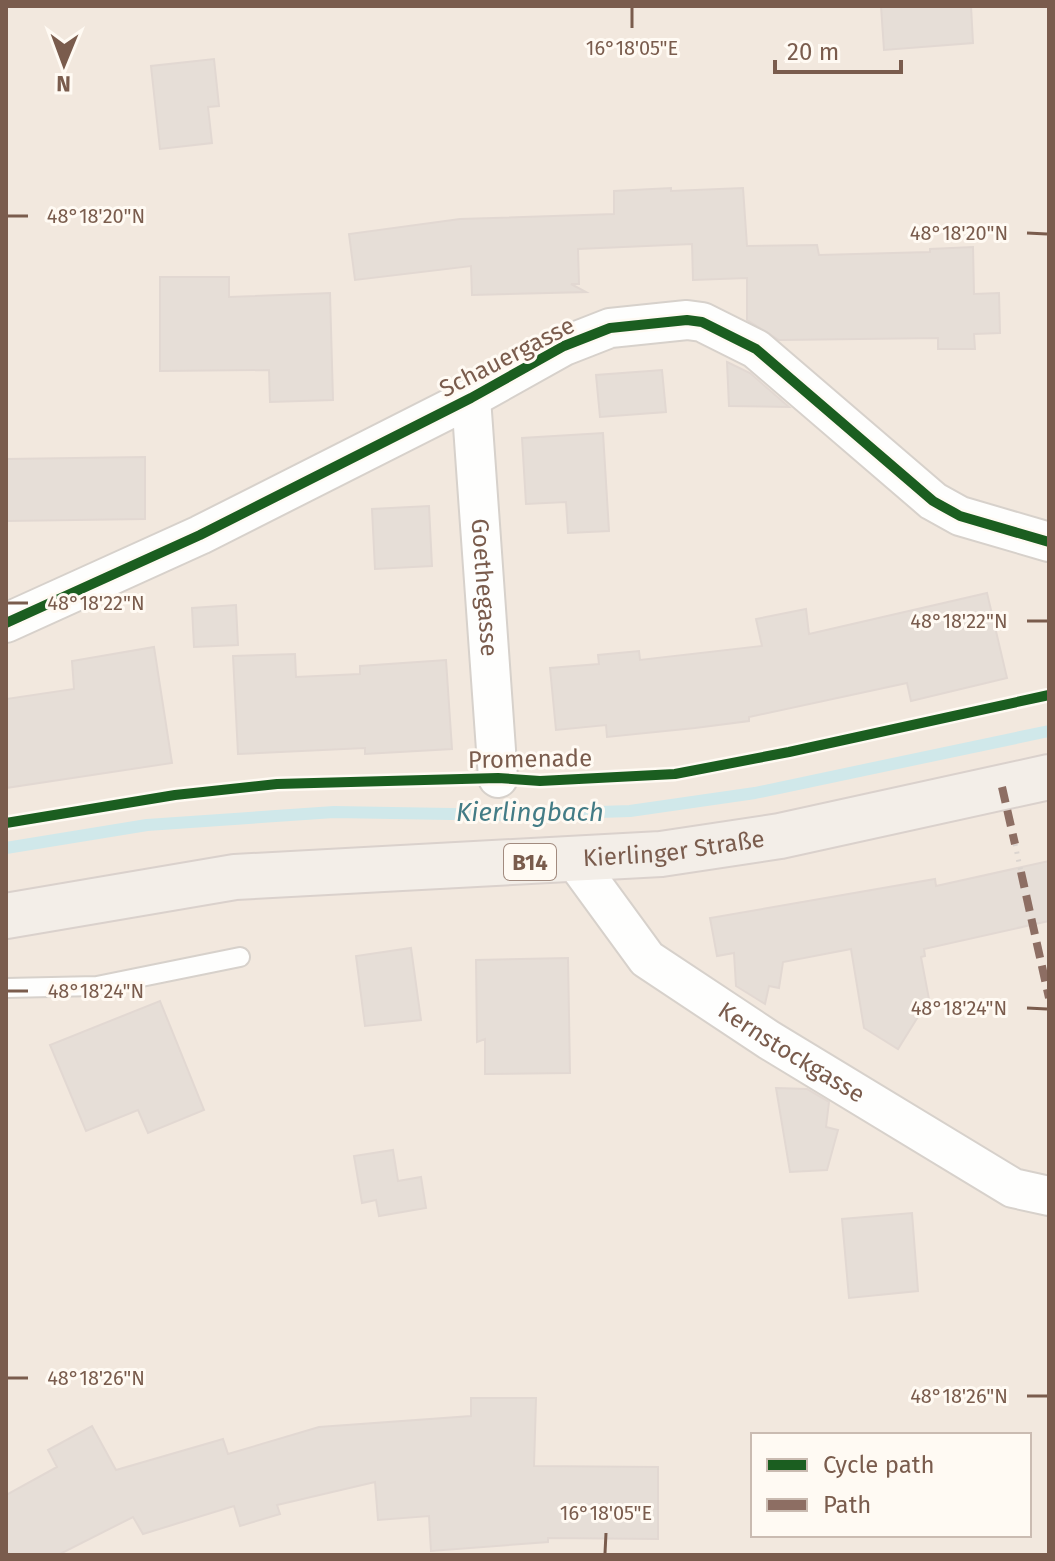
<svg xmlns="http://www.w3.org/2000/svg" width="1055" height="1561" viewBox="0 0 1055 1561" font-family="'Fira Sans',sans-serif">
  <rect width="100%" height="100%" fill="#f9f5f0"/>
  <!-- residential -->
  <path fill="#f2e8de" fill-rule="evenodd" d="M6 6H1049V1555H6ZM753 1435H1029V1535H753Z"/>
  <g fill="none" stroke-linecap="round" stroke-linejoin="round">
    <!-- stream -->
    <path stroke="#d0e8ea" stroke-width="12" d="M6 848 147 825 334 812 509 815 630 811 755 793 1049 731"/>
  </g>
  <!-- building -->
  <path fill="#e6ded7" stroke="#e2d8d2" stroke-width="2" d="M881 6H971L973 43 884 50Z
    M214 59 219 106 208 107 212 143 160 149 151 66Z
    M671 188V191L743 188 747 246 817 245 819 255 930 252V249L973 247 974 294 999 293 1000 333 974 334 975 349H938V338L779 340 747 320V278L693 280 692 244 578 249 579 284H571L586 292 472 295 471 266 355 280 349 234 460 219 614 214V191Z
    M160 277H229V297L330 293 333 400 270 402 269 370 160 371Z
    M727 362 750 373 789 407 729 406Z
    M662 370 666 412 600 417 596 375Z
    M603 433 609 531 568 533 566 502 526 504 522 438Z
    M145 457V519L6 521V459Z
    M429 506 432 566 375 569 372 509Z
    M987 593 1007 678 911 701 907 683 749 717V721L695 728 607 737 606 725 556 730 550 668 599 664 598 655 639 651 640 660 762 646 756 619 806 609 809 634Z
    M236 605 238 645 194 647 192 608Z
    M154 647 172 763 6 788V699L74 689 72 661Z
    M295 654 296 677 360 674V666L446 660 452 749 365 754V748L238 754 233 656Z
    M1049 861V921L924 949 925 956 921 957 929 999 898 1049 864 1028 851 949 783 962 779 988 769 986 765 1004 736 986 734 953 717 956 710 918 935 879 936 886Z
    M411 948 421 1020 365 1026 356 956Z
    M568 958 570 1073 485 1074V1039L477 1042 476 960Z
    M160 1001 204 1110 148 1133 138 1110 86 1131 50 1045Z
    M776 1088 807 1089 829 1102 826 1127 838 1130 827 1170 790 1172Z
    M393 1150 398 1181 421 1177 426 1208 379 1216 376 1200 362 1203 354 1156Z
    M912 1213 918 1291 849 1298 842 1219Z
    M471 1398H536L534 1466 658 1467V1539L548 1538V1542L431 1551 429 1516 378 1520 375 1482 277 1505 280 1514 240 1526 234 1506 143 1534 133 1517 58 1555H6V1495L57 1467 48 1450 92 1426 116 1470 223 1439 228 1454 319 1427 471 1416Z"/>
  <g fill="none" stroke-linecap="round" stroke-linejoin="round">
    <!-- lane casing -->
    <g stroke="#d7d1cb" stroke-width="22">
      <path id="lane" d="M6 988 97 986 240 957"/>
    </g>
    <!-- street casing -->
    <g stroke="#d7d1cb" stroke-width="42">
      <g id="street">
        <path id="s1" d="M471 398 498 778"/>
        <path d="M6 623 200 535 471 398 564 346 610 328 687 320 702 322 756 349 933 501 960 516 1049 542"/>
        <path id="s2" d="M574 859 647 959 769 1040 1013 1188 1049 1196"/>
      </g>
    </g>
    <!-- primary casing -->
    <g stroke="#dad1cc" stroke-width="48">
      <g id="primary">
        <path id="s3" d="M6 916 235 877 661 854 780 836 1049 777"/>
      </g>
    </g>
    <!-- path -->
    <path stroke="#dcd5d0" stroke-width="5" stroke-dasharray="2 6" stroke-linecap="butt" d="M1015 844 1021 872"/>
    <!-- lane -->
    <use href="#lane" stroke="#fefefd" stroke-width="18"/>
    <!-- street -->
    <use href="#street" stroke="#fefefd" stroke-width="38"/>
    <!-- primary -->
    <use href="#primary" stroke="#f3eee8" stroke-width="44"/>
    <!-- quiet -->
    <path stroke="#8d6e63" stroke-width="8" stroke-dasharray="16 8" stroke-linecap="butt" d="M1002 787 1015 844
      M1021 872 1049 998"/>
    <!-- cycleway casing -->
    <g stroke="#fffaf3" stroke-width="15">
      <path id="cycleway" d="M6 623 200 535 471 398 564 346 610 328 687 320 702 322 756 349 933 501 960 516 1049 542
        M6 823 175 795 277 784 498 778 540 781 675 774 789 752 1049 695"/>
    </g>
    <!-- cycleway -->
    <use href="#cycleway" stroke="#1b5e20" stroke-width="10"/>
  </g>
  <!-- ticks -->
  <path fill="none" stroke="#7a5c4d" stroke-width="3" d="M632 28V8M8 216H28M1027 233 1047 234M8 603H28M1027 621H1047M8 991H28M1027 1008 1047 1009M8 1378H28M1027 1396H1047M605 1553 606 1533"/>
  <g text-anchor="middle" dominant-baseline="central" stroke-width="6" stroke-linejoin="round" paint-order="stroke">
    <!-- shield labels -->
    <rect fill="#fffaf3" stroke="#a28b7f" stroke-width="2" x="504" y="844" width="52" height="36" rx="6"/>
    <g font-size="22" font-weight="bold" fill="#7a5c4d">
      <text x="530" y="862">B14</text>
    </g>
    <!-- street labels -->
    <g font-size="24" fill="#7a5c4d" stroke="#fffaf3">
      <text transform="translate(507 357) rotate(-27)">Schauergasse</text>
      <text stroke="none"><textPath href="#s1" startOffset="190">Goethegasse</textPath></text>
      <text transform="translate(530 759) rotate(-1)">Promenade</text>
      <text stroke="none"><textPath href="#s3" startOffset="672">Kierlinger Straße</textPath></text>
      <text stroke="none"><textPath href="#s2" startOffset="296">Kernstockgasse</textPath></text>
    </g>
    <!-- water labels -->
    <g font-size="26" font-style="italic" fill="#437c86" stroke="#fffaf3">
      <text x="530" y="812">Kierlingbach</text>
    </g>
  </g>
  <g font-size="20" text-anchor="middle" fill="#7a5c4d" stroke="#fffaf3" stroke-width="6" stroke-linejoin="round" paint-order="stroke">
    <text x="632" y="55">16°18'05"E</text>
    <text x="96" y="223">48°18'20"N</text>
    <text x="959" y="240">48°18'20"N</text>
    <text x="96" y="610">48°18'22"N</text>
    <text x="959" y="628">48°18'22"N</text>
    <text x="96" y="998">48°18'24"N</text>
    <text x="959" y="1015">48°18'24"N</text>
    <text x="96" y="1385">48°18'26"N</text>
    <text x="959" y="1403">48°18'26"N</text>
    <text x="606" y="1520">16°18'05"E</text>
  </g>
  <!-- border -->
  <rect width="1055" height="1561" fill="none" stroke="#7a5c4d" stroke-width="16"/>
  <!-- legend -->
  <rect x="751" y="1433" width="280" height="104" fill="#fffaf3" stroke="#cabbb1" stroke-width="2"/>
  <rect x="767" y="1459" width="40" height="12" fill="#1b5e20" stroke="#cabbb1" stroke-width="2"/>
  <text x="823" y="1473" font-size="24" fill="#7a5c4d">Cycle path</text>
  <rect x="767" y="1499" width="40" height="12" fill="#8d6e63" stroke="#cabbb1" stroke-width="2"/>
  <text x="823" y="1513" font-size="24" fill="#7a5c4d">Path</text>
  <!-- north arrow -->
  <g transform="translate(64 64) rotate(181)" stroke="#fffaf3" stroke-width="6" paint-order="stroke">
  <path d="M0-6L14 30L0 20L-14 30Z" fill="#7a5c4d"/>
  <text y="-12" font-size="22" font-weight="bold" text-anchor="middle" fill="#7a5c4d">N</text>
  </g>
  <!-- scale -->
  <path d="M775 60v12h126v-12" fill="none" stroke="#7a5c4d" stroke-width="4"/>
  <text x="787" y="60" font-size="24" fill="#7a5c4d" stroke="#fffaf3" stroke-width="6" paint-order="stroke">20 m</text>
</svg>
